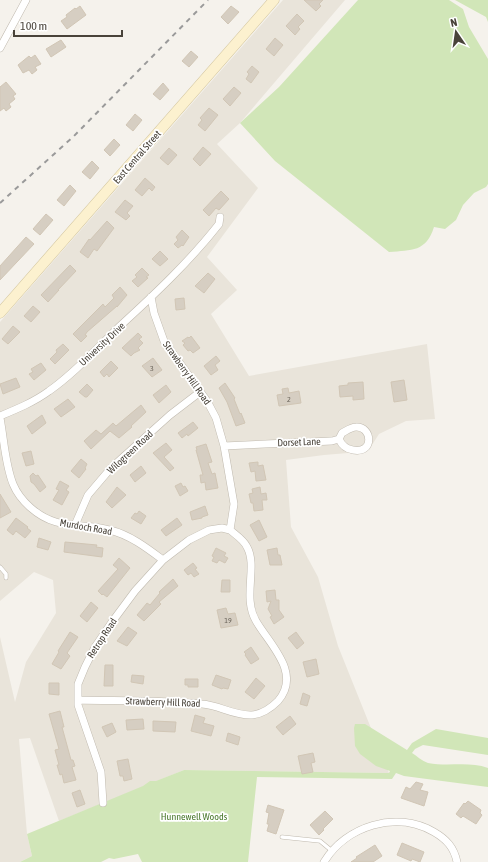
<svg xmlns="http://www.w3.org/2000/svg" width="488" height="862" viewBox="0 0 488 862" font-family="'Asap Condensed',sans-serif">
  <rect width="100%" height="100%" fill="#f5f2ec"/>
  <!-- residential -->
  <path fill="#e9e4da" d="M283 0H345L240 123 217 144 258 188 207 257 237 290 211 314 249 376 427 344 435 419 406 421 379 434 372 445 348 453 324 455 286 460 291 527 318 577 338 646 389 773 184 770 59 821 30 738 19 739 27 834 32 856 20 862H0V637L15 702 26 662 56 613 53 580 34 572 0 601V322Z"/>
  <!-- green -->
  <path fill="#d1e6b8" d="M358 0H449L463 9 469 27 488 59V184L486 187 474 193 463 205 456 220 445 229 434 227C426 252 412 250 389 252L275 161 240 123 279 87Z
    M455 0H488V22L486 17Z
    M355 724H365L407 750 412 743 436 729 488 738V755L423 745 415 749 412 753C417 756 422 761 428 763 448 767 469 761 488 768V787L404 776 396 773 392 779 257 777 248 862H142L138 854 114 859 109 858 101 862H20L32 856 27 834 143 786 150 781H156L184 770 389 773 390 771 376 766 360 754 355 746 354 728Z"/>
  <!-- building -->
  <path fill="#d6cec2" stroke="#d1c6b5" d="M304 0H323L319 4 321 6 316 11Z
    M80 6 86 15 67 29 61 21 67 17 66 15 75 8 76 9Z
    M231 6 239 12 228 24 221 17Z
    M297 14 304 21 298 27 300 29 295 35 286 26Z
    M275 38 283 45 274 56 266 49Z
    M61 40 66 47 51 57 46 49Z
    M191 51 198 57 189 67 182 61Z
    M35 55 41 64 35 67 37 70 32 74 29 70 23 73 18 65 29 56 31 58Z
    M252 66 259 72 251 83 246 79 249 74 247 72Z
    M6 82 16 94 13 96 15 99 9 104 11 107 6 111 4 108 0 111V87Z
    M163 83 169 90 160 100 153 94Z
    M234 87 241 93 230 106 223 99Z
    M209 108 218 115 205 131 198 125 202 120 200 118Z
    M135 114 142 120 133 131 126 125Z
    M114 139 120 145 110 156 104 150Z
    M203 147 211 154 200 166 193 159Z
    M169 148 177 155 168 165 160 158Z
    M92 161 99 168 90 179 82 172Z
    M145 178 155 187 152 191 149 188 142 196 135 190Z
    M70 185 76 191 64 206 57 200Z
    M221 191 229 199 219 210 216 208 209 216 203 210Z
    M125 200 133 206 127 213 130 216 126 220 115 212Z
    M46 214 53 220 40 235 33 229Z
    M107 221 114 228 97 251 94 249 88 258 80 252 89 239 90 240Z
    M182 230 189 237 183 246 182 245 178 248 174 244 178 240 176 237Z
    M26 237 34 244 0 280V266Z
    M160 251 168 259 160 266 152 259Z
    M70 265 76 271 58 290H59L48 302 41 295Z
    M142 268 149 275 146 277 148 278 138 287 132 281 137 277 135 275Z
    M208 273 215 279 204 293 195 286Z
    M120 287 127 295 117 307V306L87 332 85 335 87 336 81 342 73 334 103 304 105 307 114 298 112 295Z
    M184 298 185 309 176 310 175 299Z
    M33 306 40 312 31 322 24 316Z
    M13 326 20 332 8 344 2 339Z
    M138 333 142 337 139 339 143 343 138 348 140 350 134 353 131 356 122 348Z
    M191 336 200 348 193 353 190 350 188 351 183 345 185 343 182 341 188 337 189 338Z
    M63 344 69 350 55 364 50 359 57 352 56 350Z
    M216 356 220 361 215 365 218 370 211 375 204 366Z
    M153 358 162 370 152 377 142 366Z
    M111 361 118 368 109 377 107 374 104 377 100 372Z
    M41 363 46 370 34 380 29 374 33 372 31 369Z
    M16 378 20 387 3 394 0 384Z
    M404 380 407 400 394 402 391 382Z
    M363 382 364 399 353 400V396L340 397 339 386 348 385V383Z
    M225 383 235 398 234 399 240 414 241 413 245 423 236 426 227 402 219 388Z
    M87 384 93 390 87 397H85L79 392Z
    M166 385 171 392 159 403 153 395Z
    M288 388 289 393 299 391 301 403 279 406 277 395 283 394 282 389Z
    M68 399 75 407 61 417 54 409Z
    M141 405 146 412 131 426 132 427 119 438 110 431 91 449 84 441 96 430 101 434 113 423 116 426Z
    M42 415 46 423 32 434 27 426Z
    M193 422 198 428 188 436 187 434 182 438 178 433Z
    M166 443 172 450 164 457 174 468 170 471 153 453Z
    M206 444 212 462 208 463 212 474 215 473 218 488 206 490 205 482 201 483 200 475H203L196 450H197L196 447Z
    M31 451 34 464 26 466 22 453Z
    M81 459 87 464 85 468 86 469 79 478 71 471Z
    M258 462V466L263 465 266 480 256 481 255 471 251 472 249 463Z
    M141 466 146 473 135 482 130 475Z
    M33 473 36 476 38 475 46 487 40 492 34 484 31 482 30 476Z
    M60 481 69 486 66 490 69 492 62 505 53 500 59 490 56 489Z
    M181 483 183 487 185 486 188 491 180 496 175 486Z
    M117 487 126 495 112 508 106 502Z
    M260 487 261 494 266 493 267 500H262L263 510 254 511 253 503H251L249 494 253 493 252 489Z
    M0 494 11 512 0 518Z
    M205 506 208 515 202 517V518L192 520 190 512Z
    M139 511 146 516 141 524 131 518 135 513 137 514Z
    M16 518 28 527 27 528 31 531 25 538 16 531 13 535 7 530Z
    M177 518 182 525 166 536 161 530Z
    M259 520 267 537 259 541 250 525Z
    M39 538 51 542 48 550 37 547Z
    M65 542 97 545 96 547 103 548 102 557 64 552Z
    M216 548 226 553 224 556 228 558 225 563 219 560 217 563 212 561 214 557 212 556Z
    M277 548 278 555H280L282 565H270L267 550Z
    M119 558 130 568 107 597 103 594 102 595 98 591 118 569 113 565Z
    M193 563 197 568 195 569 199 574 194 577 191 573 188 575 184 570Z
    M173 579 178 586 159 602 161 604 144 621 137 615 147 603 150 605 160 593 159 592Z
    M222 580H230V592H221Z
    M275 590 276 600H279V610L284 617 274 624 270 617 272 616 268 609 271 601 267 602 266 591Z
    M91 602 98 608 87 622 80 616Z
    M226 608 228 614 235 613 238 625 221 628 217 610Z
    M128 627 137 633 127 646 117 641Z
    M70 632 78 637 67 653 70 656 61 669 52 664 59 652 58 651Z
    M296 632 304 643 297 649 288 638Z
    M251 647 259 659 251 664 245 655 246 654 244 652Z
    M316 659 319 674 307 677 303 662Z
    M105 665H113V686H104Z
    M132 675 144 676 143 684 131 682Z
    M216 675 231 680 228 689 223 688 222 689 212 685Z
    M256 678 265 686 254 699 245 692Z
    M185 679H198V687H188V685H185Z
    M49 683H59V695L49 694Z
    M303 693 310 696 307 706 300 704Z
    M60 711 64 727H62L71 760H73L75 766 72 767 76 780 64 783 62 774 60 775 57 765H59L55 750 59 749 49 714Z
    M195 715 205 718 203 723 214 726 211 736 191 731Z
    M290 716 296 724 283 735 276 727Z
    M143 719 144 729 127 730 126 720Z
    M153 721 176 722 175 732 153 731Z
    M112 723 116 732 107 737 102 727Z
    M228 733 240 737 238 745 226 741Z
    M313 753 315 762 311 763 313 772 302 774 298 756Z
    M128 759 132 779 124 781 123 776H120L117 761Z
    M416 782 423 784 420 790 428 792 424 806 401 798 406 787 410 789Z
    M80 790 85 804 77 807 72 793Z
    M468 801 481 810 480 813 482 815 476 824 463 816 461 818 456 814 464 803 465 804Z
    M268 805 284 810 276 834 267 831 269 824H267L269 813 266 812Z
    M325 811 333 819 323 829 324 830 319 835 310 825Z
    M402 843 424 852 420 862 412 859 411 861 397 855Z
    M375 845 382 856 373 862H351L357 858 356 857Z"/>
  <g fill="none" stroke-linecap="round" stroke-linejoin="round">
    <!-- service casing -->
    <g stroke="#c0baaf" stroke-width="4.5">
      <path id="service" d="M0 567 6 574V578
        M282 837 320 841 332 851"/>
    </g>
    <!-- minor casing -->
    <g stroke="#c0baaf" stroke-width="8">
      <path id="minor" d="M0 48 26 0
        M0 416C17 409 34 402 49 391 75 373 97 348 120 326 155 294 190 261 219 224L220 217
        M0 418C4 439 5 464 13 484 20 501 38 517 56 522 73 527 92 525 110 530 130 535 147 548 163 560
        M224 446 332 441 339 439 342 433C346 431 351 427 356 427 372 426 375 454 353 450 346 449 342 446 339 439
        M75 525 88 495 111 468 170 415 200 392
        M78 700C119 701 160 700 202 704 219 705 234 716 252 715 262 714 271 708 278 701 302 673 270 645 256 621 242 597 258 567 247 547 244 540 236 535 230 530L234 504 224 446 216 418 207 401 164 341 154 313 151 297
        M103 803 101 772 78 705V684L85 667 95 647 112 622 135 591 163 560 189 540 209 530 222 528 230 530
        M324 862C346 826 396 810 434 832 446 839 454 847 457 862"/>
    </g>
    <!-- secondary casing -->
    <g stroke="#d2c59e" stroke-width="11">
      <path id="secondary" d="M0 313 274 0"/>
    </g>
    <!-- service -->
    <use href="#service" stroke="#fff" stroke-width="3.5"/>
    <!-- minor -->
    <use href="#minor" stroke="#fff" stroke-width="7"/>
    <!-- secondary -->
    <use href="#secondary" stroke="#fcf1cf" stroke-width="10"/>
    <!-- rail -->
    <path stroke="#9a9a9a" stroke-width="2" stroke-dasharray="5 5" stroke-linecap="butt" d="M0 203 74 136 208 0"/>
  </g>
  <g text-anchor="middle" dominant-baseline="central" stroke-width="3.5" stroke-linejoin="round" paint-order="stroke">
    <!-- number labels -->
    <g font-size="8" fill="#6c665c">
      <text x="152" y="368">3</text>
      <text x="289" y="399">2</text>
      <text x="228" y="620">19</text>
    </g>
    <!-- street labels -->
    <g font-size="10" fill="#49433a" stroke="#fff">
      <text transform="translate(137 157) rotate(-49)">East Central Street</text>
      <text transform="translate(102 344) rotate(-43)">University Drive</text>
      <text transform="translate(187 373) rotate(55)">Strawberry Hill Road</text>
      <text transform="translate(299 442) rotate(-2)">Dorset Lane</text>
      <text transform="translate(130 452) rotate(-43)">Wilogreen Road</text>
      <text transform="translate(86 527) rotate(10)">Murdoch Road</text>
      <text transform="translate(102 638) rotate(-57)">Retrop Road</text>
      <text transform="translate(163 702) rotate(2)">Strawberry Hill Road</text>
    </g>
    <!-- park labels -->
    <g font-size="10" fill="#4b792f" stroke="#fff">
      <text x="194" y="816">Hunnewell Woods</text>
    </g>
  </g>
  <!-- north arrow -->
  <g transform="translate(456 32) rotate(347)" stroke="#ffffff" stroke-width="3" paint-order="stroke">
  <path d="M0-3L7 15L0 10L-7 15Z" fill="#49433a"/>
  <text y="-6" font-size="11" font-weight="bold" text-anchor="middle" fill="#49433a">N</text>
  </g>
  <!-- scale -->
  <path d="M14 30v6h108v-6" fill="none" stroke="#49433a" stroke-width="2"/>
  <text x="20" y="30" font-size="12" fill="#49433a" stroke="#ffffff" stroke-width="3" paint-order="stroke">100 m</text>
</svg>
